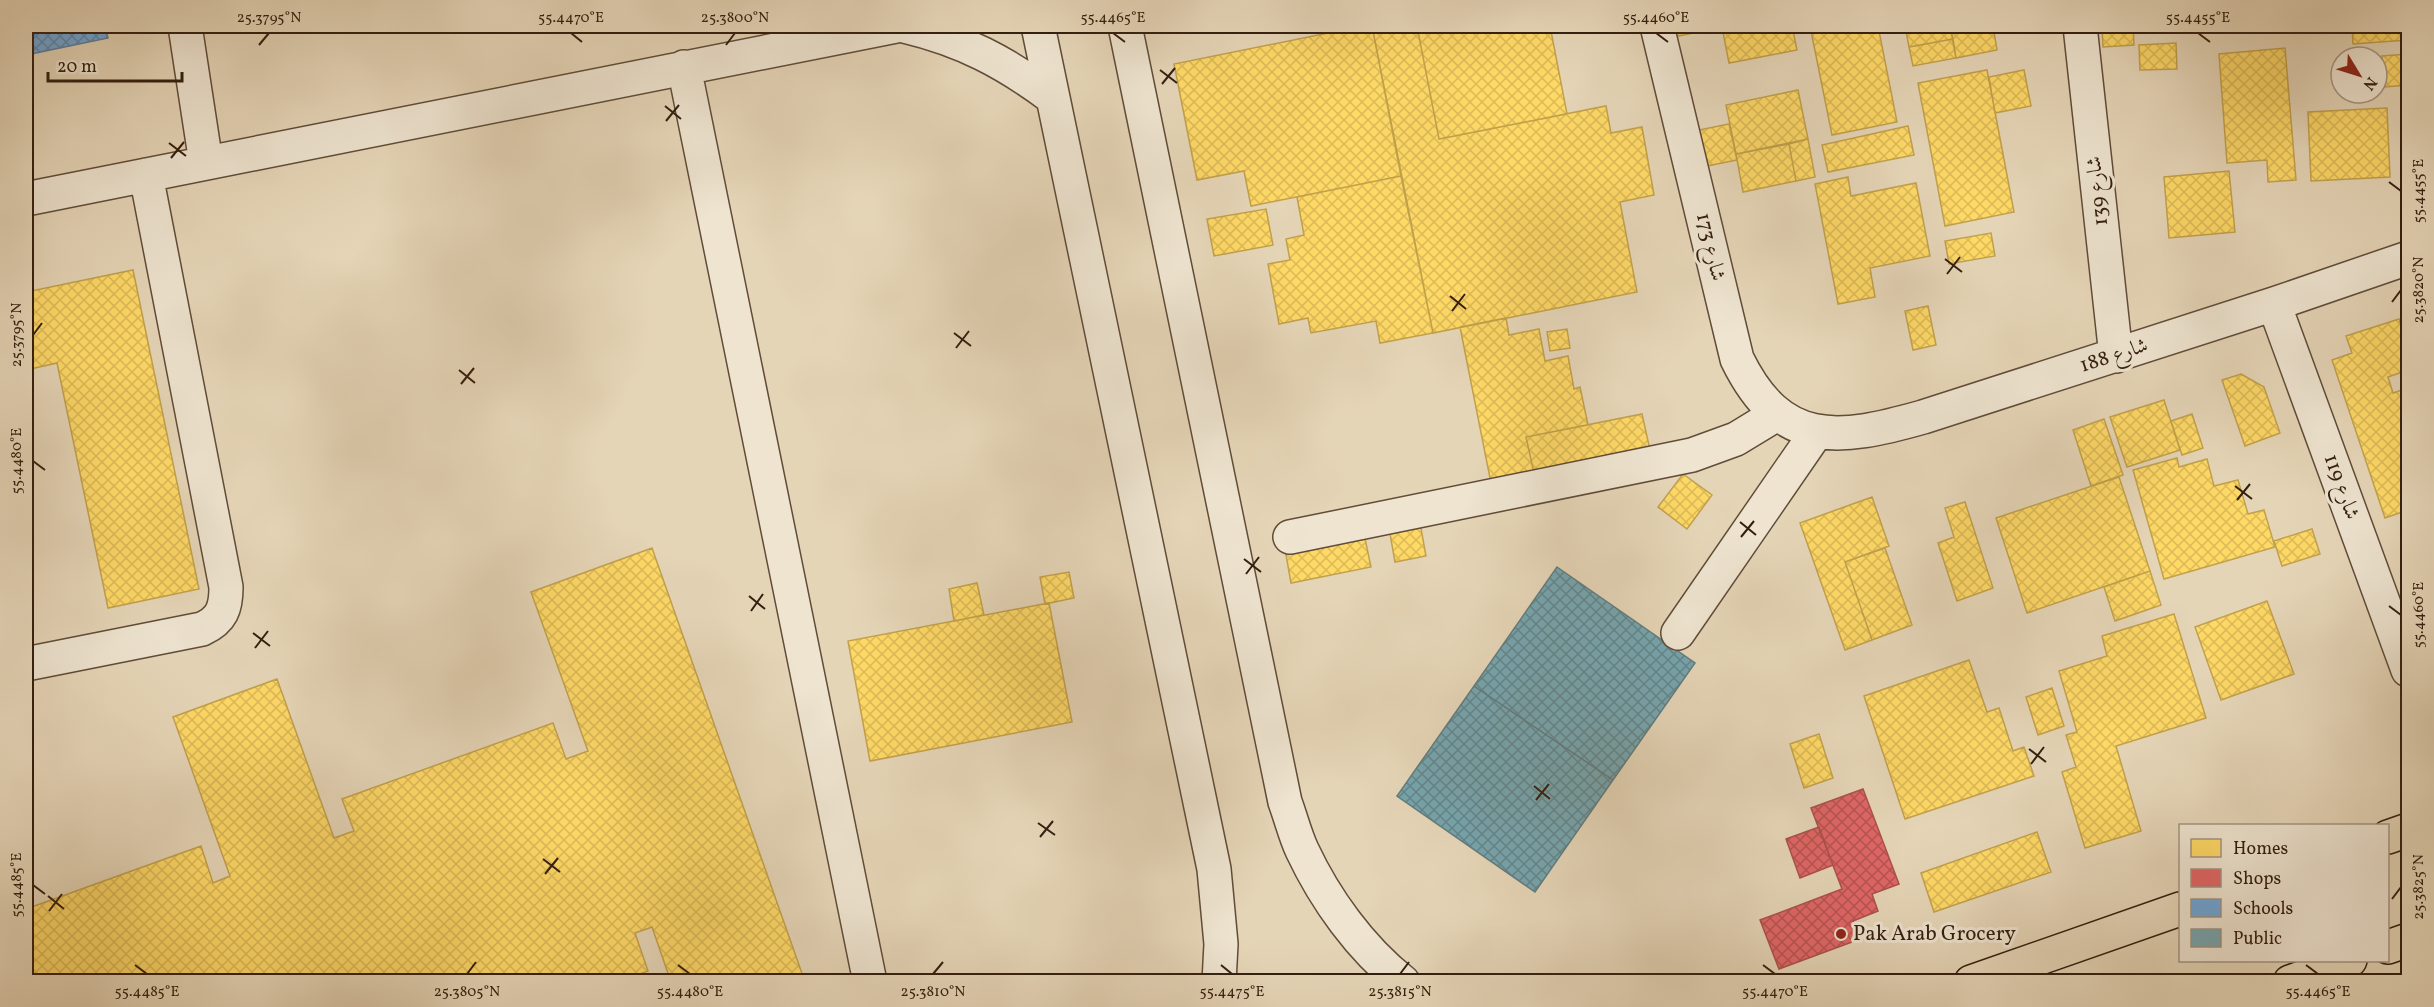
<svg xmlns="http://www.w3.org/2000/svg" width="2434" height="1007" viewBox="0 0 2434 1007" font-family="Vollkorn,Amiri,serif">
  <defs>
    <pattern id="homes-cross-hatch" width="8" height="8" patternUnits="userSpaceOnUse" patternTransform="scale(1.5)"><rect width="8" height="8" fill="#ffd966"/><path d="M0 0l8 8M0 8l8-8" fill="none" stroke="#dbba57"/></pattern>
    <pattern id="shops-cross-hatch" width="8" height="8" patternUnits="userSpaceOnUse" patternTransform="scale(1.5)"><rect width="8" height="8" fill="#e06666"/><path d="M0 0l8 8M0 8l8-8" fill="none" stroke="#b65352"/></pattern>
    <pattern id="schools-cross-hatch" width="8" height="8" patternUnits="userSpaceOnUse" patternTransform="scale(1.5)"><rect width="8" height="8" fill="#6fa8dc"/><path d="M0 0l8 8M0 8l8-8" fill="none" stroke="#5c88b1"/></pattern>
    <pattern id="public-cross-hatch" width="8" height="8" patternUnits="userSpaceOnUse" patternTransform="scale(1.5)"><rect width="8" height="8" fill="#76a5af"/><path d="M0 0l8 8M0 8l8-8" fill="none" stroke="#61868d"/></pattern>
  </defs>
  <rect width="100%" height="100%" fill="#e5d5b7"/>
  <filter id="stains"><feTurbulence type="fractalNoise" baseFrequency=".00333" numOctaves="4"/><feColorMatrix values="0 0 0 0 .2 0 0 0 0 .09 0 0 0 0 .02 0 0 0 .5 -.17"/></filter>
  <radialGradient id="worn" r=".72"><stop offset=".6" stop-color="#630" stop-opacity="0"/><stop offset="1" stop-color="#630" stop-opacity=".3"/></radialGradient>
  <!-- homes -->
  <path fill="url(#homes-cross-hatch)" stroke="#c2a14c" stroke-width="1.5" d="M1363 26H1372L1401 176 1251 206 1244 171 1197 180 1174 64Z
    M1372 26H1417L1439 139 1606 106 1611 133 1642 127 1654 195 1620 202 1637 292 1433 333Z
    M1417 26H1550L1567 114 1439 139Z
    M1666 26H1707L1708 30 1669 38Z
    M1732 26H1792L1797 50 1729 63 1722 27Z
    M1836 26H1878L1897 122 1832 135 1811 31Z
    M1905 26H1950L1953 39 1909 47Z
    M1950 26H1993L1997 50 1956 58Z
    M2102 26H2133L2134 45 2103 47Z
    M2352 26H2408V40L2353 44Z
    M1953 39 1956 58 1913 66 1909 47Z
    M2176 43 2177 69 2140 70 2139 45Z
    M2285 48 2296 180 2268 182 2267 160 2227 163 2219 54Z
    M2408 54V85L2385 87 2382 56Z
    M1987 70 2014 212 1945 226 1918 83Z
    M2024 70 2031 106 1995 113 1989 77Z
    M1798 90 1808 139 1736 154 1726 105Z
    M2387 108 2390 177 2311 181 2308 112Z
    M1729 124 1737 160 1707 166 1699 130Z
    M1908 126 1914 155 1828 172 1822 145Z
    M1808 139 1815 177 1796 181 1789 144Z
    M1789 144 1796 181 1743 192 1736 154Z
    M2229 171 2235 232 2169 238 2164 177Z
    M1401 176 1433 333 1380 343 1376 321 1311 333 1308 318 1279 324 1268 264 1290 260 1286 239 1304 235 1297 197Z
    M1848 177 1851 196 1916 183 1930 256 1870 268 1875 297 1838 304 1815 184Z
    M1266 209 1273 245 1214 256 1207 219Z
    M1991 233 1995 256 1949 264 1945 241Z
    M133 270 199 589 108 608 57 363 26 370V292Z
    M1928 306 1936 345 1913 350 1905 311Z
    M1506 318 1509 335 1539 329 1545 361 1568 356 1574 389 1580 387 1588 425 1526 437 1534 473 1491 483 1460 327Z
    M2399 319 2408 347V357L2405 359 2408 370 2388 377 2393 393 2408 388V510L2385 518 2332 360 2352 353 2346 336Z
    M1567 329 1570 348 1550 351 1547 332Z
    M2241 374 2264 387 2280 433 2245 446 2222 380Z
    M2164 400 2180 450 2127 467 2110 417Z
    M1642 414 1650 450 1534 473 1526 437Z
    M2192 414 2203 448 2182 455 2171 421Z
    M2104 419 2123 475 2091 486 2073 430Z
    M2177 458 2179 467 2207 459 2214 486 2238 480 2248 514 2264 510 2275 547 2164 579 2133 470Z
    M1683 474 1712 495 1687 529 1658 507Z
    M2119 477 2150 571 2027 613 1996 518Z
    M1872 497 1889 546 1845 562 1872 640 1845 650 1800 523Z
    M1965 502 1993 588 1957 601 1938 543 1954 537 1945 508Z
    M1420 523 1426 556 1395 562 1389 528Z
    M2312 529 2320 554 2282 566 2274 541Z
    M1364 534 1371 567 1291 583 1285 549Z
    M652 548 805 982H671L652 927 635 933 648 971 619 982H26V909L201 846 213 883 230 876 173 717 277 679 334 838 354 831 342 799 553 723 566 759 588 751 531 592Z
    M1885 548 1912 625 1872 640 1845 562Z
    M2150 571 2161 605 2115 621 2104 587Z
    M1069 572 1074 598 1045 604 1040 577Z
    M977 583 984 615 954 621 949 589Z
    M2267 601 2294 674 2221 700 2195 627Z
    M1049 603 1072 722 870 761 848 641Z
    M2174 614 2206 718 2116 746 2141 831 2085 848 2062 772 2076 767 2066 735 2077 732 2059 671 2107 656 2102 636Z
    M1969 660 1987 712 1999 708 2013 751 2024 747 2034 776 1905 819 1864 696Z
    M2052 688 2064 726 2038 735 2026 697Z
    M1819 734 1833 778 1804 788 1790 744Z
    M2037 832 2051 872 1934 912 1921 873Z"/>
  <!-- shops -->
  <path fill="url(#shops-cross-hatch)" stroke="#ac504c" stroke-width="1.5" d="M1863 789 1899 884 1872 894 1878 911 1853 921 1860 939 1779 969 1760 920 1842 889 1811 808Z
    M1819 827 1833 865 1800 878 1786 839Z"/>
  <!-- schools -->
  <path fill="url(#schools-cross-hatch)" stroke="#5d7f9e" stroke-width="1.5" d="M26 26H105L108 38 26 55Z"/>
  <!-- public -->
  <path fill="url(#public-cross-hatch)" stroke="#627c7f" stroke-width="1.5" d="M1557 567 1695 663 1613 780 1474 686Z
    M1474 686 1613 780 1535 892 1397 796Z"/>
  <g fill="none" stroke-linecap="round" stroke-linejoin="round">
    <!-- minor casing -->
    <g stroke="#604c39" stroke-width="36">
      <path id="minor" d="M185 26 206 163
        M904 26C963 40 1005 62 1053 98
        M1038 26 1214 869 1221 944 1219 982
        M1125 26 1285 802C1291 818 1295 835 1302 850 1325 899 1360 948 1403 982
        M1657 26 1737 359C1781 449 1838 441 1923 417L2274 304 2408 258
        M2080 26 2116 356
        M684 67 870 982
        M26 199 896 26
        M2274 304 2408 670
        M1290 537 1692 455 1736 439 1777 414
        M1678 633 1816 433
        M26 664 202 629C222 620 226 608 226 587L146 175"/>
    </g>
    <!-- major casing -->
    <g stroke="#331e0f" stroke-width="36">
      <path id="major" d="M2388 837 2408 830
        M2388 947 2408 940
        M1971 982 2180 909
        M2290 982 2350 960"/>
    </g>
    <!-- minor -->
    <use href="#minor" stroke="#eee4d0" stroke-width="33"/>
    <!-- major -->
    <use href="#major" stroke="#e5d5b7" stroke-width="33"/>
  </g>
  <!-- ticks -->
  <path fill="none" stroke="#331e0f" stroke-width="2" d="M571 33 582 42M1113 33 1125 42M1656 33 1668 42M2198 33 2210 42M259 45 269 33M726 45 735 33M1160 70 1177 83M1162 84 1175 68M665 106 681 119M666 121 679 105M169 143 186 156M171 158 184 142M2389 182 2401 191M1945 259 1962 272M1947 274 1960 257M1450 296 1466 309M2392 302 2401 290M1452 311 1465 294M954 333 971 346M33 335 42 323M956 348 969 331M459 370 475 383M461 384 474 368M33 461 45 470M2235 486 2252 499M2237 500 2250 484M1740 522 1756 535M1741 537 1754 521M1244 559 1261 572M1246 574 1259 557M749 596 765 609M2389 606 2401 615M751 611 763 594M253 633 270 646M255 648 268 631M2029 749 2046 762M2031 764 2044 747M1534 786 1550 799M1536 800 1549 784M1038 823 1055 835M1040 837 1053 821M543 859 560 872M545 874 558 858M33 885 45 894M48 896 64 909M2392 899 2401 887M49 911 62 894M135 965 147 974M678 965 690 974M1221 965 1232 974M1763 965 1775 974M2306 965 2318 974M467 974 476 962M933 974 943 962M1400 974 1409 962"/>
  <!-- markers -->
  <circle fill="#8f2418" stroke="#eee4d0" stroke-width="2" cx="1841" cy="934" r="6"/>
  <g text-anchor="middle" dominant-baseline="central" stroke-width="6" stroke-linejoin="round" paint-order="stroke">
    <!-- street labels -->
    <g font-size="21" fill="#331e0f" stroke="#eee4d0">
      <text transform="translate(2098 191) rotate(-96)">شارع 139</text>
      <text transform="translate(1710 247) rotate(77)">شارع 173</text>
      <text transform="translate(2114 356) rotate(-18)">شارع 188</text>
      <text transform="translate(2341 487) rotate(70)">شارع 119</text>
    </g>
    <!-- poi labels -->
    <g font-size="21" fill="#331e0f" stroke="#eee4d0" text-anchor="start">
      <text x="1853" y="934">Pak Arab Grocery</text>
    </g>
  </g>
  <!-- margin -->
  <rect width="2434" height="1007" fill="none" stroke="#e5d5b7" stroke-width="66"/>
  <!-- legend -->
  <rect x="2179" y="824" width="210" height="138" fill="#eee4d0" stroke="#a39583" stroke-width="1.5"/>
  <rect x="2191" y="839" width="30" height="18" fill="#ffd966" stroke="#a39583" stroke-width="1.5"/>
  <text x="2233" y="854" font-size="18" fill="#331e0f">Homes</text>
  <rect x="2191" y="869" width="30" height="18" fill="#e06666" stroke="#a39583" stroke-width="1.5"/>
  <text x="2233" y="884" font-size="18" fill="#331e0f">Shops</text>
  <rect x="2191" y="899" width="30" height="18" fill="#6fa8dc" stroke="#a39583" stroke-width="1.5"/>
  <text x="2233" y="914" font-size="18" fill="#331e0f">Schools</text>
  <rect x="2191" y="929" width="30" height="18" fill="#76a5af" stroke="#a39583" stroke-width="1.5"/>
  <text x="2233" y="944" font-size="18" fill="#331e0f">Public</text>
  <!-- north arrow -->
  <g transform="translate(2359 75) rotate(128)"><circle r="28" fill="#eee4d0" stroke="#a39583" stroke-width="1.5"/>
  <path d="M0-4.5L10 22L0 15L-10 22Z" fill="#8f2418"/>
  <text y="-9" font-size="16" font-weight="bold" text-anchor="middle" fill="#331e0f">N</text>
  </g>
  <!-- scale -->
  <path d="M48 72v9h134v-9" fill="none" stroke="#331e0f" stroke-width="3"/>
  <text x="57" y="72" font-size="18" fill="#331e0f" stroke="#eee4d0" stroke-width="4.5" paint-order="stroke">20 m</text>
  <rect x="33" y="33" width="2368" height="941" fill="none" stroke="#331e0f" stroke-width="2"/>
  <g font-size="15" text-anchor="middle" fill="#331e0f">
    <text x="269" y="22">25.3795°N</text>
    <text x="571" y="22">55.4470°E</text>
    <text x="735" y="22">25.3800°N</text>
    <text x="1113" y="22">55.4465°E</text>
    <text x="1656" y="22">55.4460°E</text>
    <text x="2198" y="22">55.4455°E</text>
    <text transform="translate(2418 191) rotate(-90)" y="5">55.4455°E</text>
    <text transform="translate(2418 290) rotate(-90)" y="5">25.3820°N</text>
    <text transform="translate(16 335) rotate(-90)" y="5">25.3795°N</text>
    <text transform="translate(16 461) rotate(-90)" y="5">55.4480°E</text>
    <text transform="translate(2418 615) rotate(-90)" y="5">55.4460°E</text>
    <text transform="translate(16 885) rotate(-90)" y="5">55.4485°E</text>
    <text transform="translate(2418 887) rotate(-90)" y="5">25.3825°N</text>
    <text x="147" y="996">55.4485°E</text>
    <text x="467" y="996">25.3805°N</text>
    <text x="690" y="996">55.4480°E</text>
    <text x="933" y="996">25.3810°N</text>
    <text x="1232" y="996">55.4475°E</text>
    <text x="1400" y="996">25.3815°N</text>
    <text x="1775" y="996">55.4470°E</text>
    <text x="2318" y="996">55.4465°E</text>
  </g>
  <rect width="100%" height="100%" filter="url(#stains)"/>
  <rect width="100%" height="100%" fill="url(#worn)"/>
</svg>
